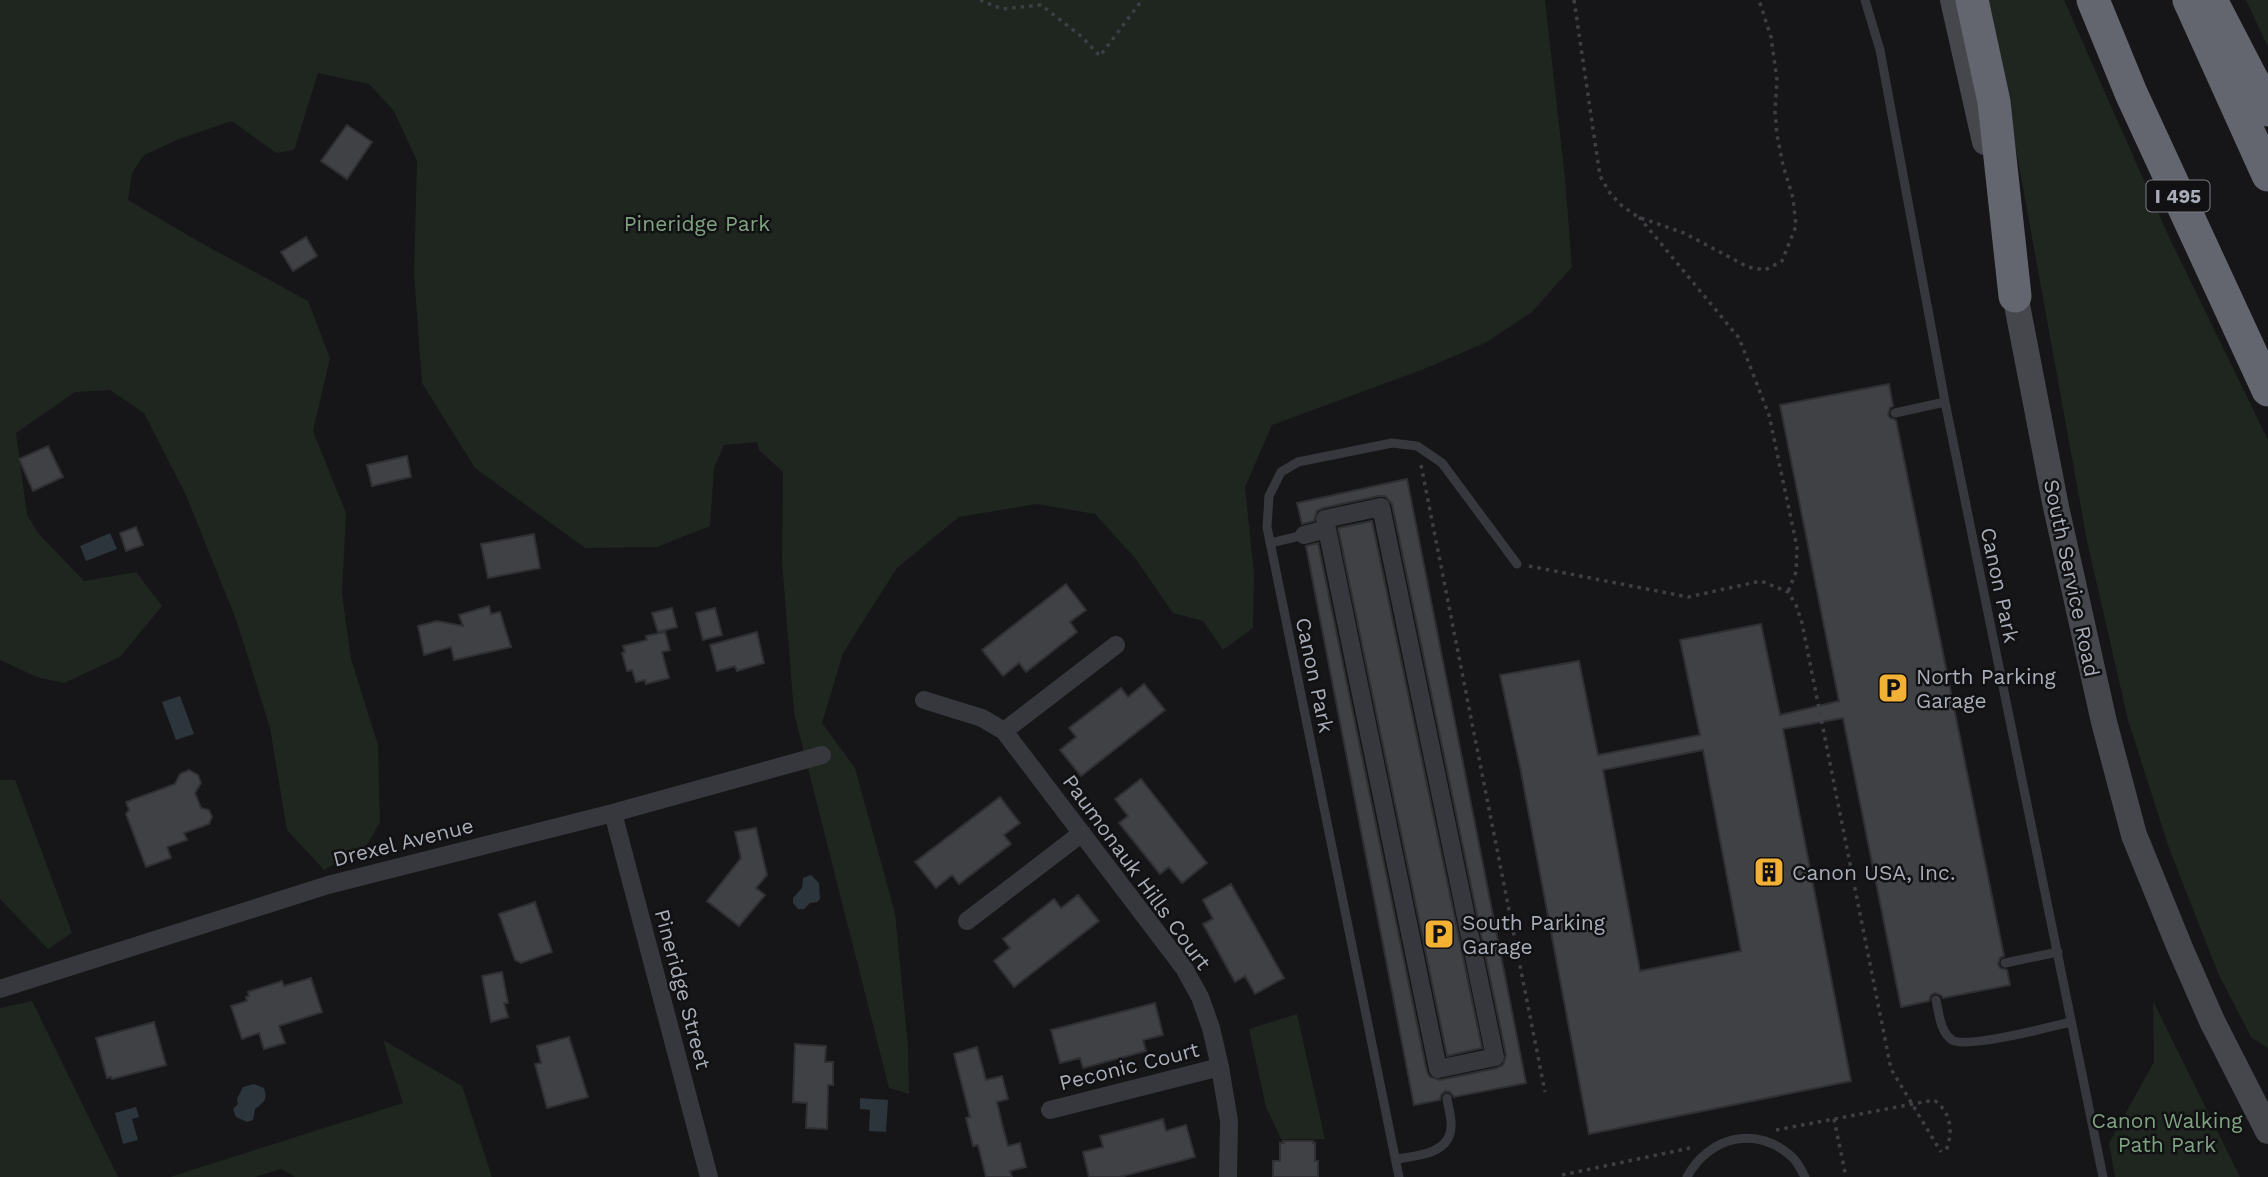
<svg xmlns="http://www.w3.org/2000/svg" width="2268" height="1177" viewBox="0 0 2268 1177" font-family="'Work Sans',sans-serif">
  <rect width="100%" height="100%" fill="#161618"/>
  <!-- green -->
  <path fill="#1e261f" d="M0 0H1545L1565 178 1572 267 1532 312 1485 343 1424 369 1272 425 1245 487 1254 574 1253 628 1223 650 1203 621 1173 613 1135 558 1095 514 1037 504 959 517 897 568 843 653 822 723 855 768 895 913 908 1046 909 1094 889 1088 794 713 782 561 783 472 759 450 757 442 724 445 714 468 710 526 657 547 585 548 475 468 422 383 414 274 417 161 394 111 369 84 318 73 294 150 276 153 232 121 179 139 144 155 132 173 128 200 196 240 308 301 330 358 313 431 346 513 342 594 351 659 378 745 380 822 367 845 324 870 287 830 270 728 237 622 186 495 144 413 110 390 75 392 16 433 27 515 38 533 84 581 136 572 162 606 120 657 64 683 37 677 0 660Z
    M1985 0H2064L2170 239 2268 440V1048L2251 1037 2218 973 2169 848 2128 720 2087 541 2009 110Z
    M2246 0H2268V47Z
    M0 780H15L72 933 48 949 0 899Z
    M32 1001 118 1177H0V1008Z
    M2153 1001 2240 1177H2115L2109 1143 2154 1062Z
    M1297 1014 1325 1139H1281L1266 1107 1249 1029Z
    M383 1040 462 1086 492 1177H295L281 1169 255 1177H170L403 1103Z"/>
  <!-- water -->
  <path fill="#2c353c" d="M110 533 117 549 86 561 80 546Z
    M180 696 194 734 176 740 162 702Z
    M811 875 819 883 820 899 817 902 810 903 804 909H798L793 903V898L802 888 803 878Z
    M254 1084 264 1088C268 1100 264 1102 255 1109L253 1120 247 1122 236 1117 233 1109 238 1104 237 1099 243 1087Z
    M860 1098 888 1100 886 1132 869 1131 870 1110 860 1109Z
    M136 1107 139 1117 132 1119 138 1140 123 1144 115 1113Z"/>
  <!-- building -->
  <path fill="#404145" stroke="#303034" stroke-width="2" fill-rule="evenodd" d="M347 125 372 142 347 179 321 161Z
    M306 237 317 256 293 271 281 252Z
    M1889 384 1893 406 1890 408 1888 414 1890 418 1896 420 2004 956 2000 958 1998 964 2000 968 2007 970 2010 985 1943 998 1941 995 1935 993 1931 995 1929 1001 1901 1007 1843 718 1783 729 1851 1081 1589 1134 1520 767 1500 675 1579 661 1598 755 1700 735 1680 640 1761 624 1780 715 1839 701 1780 405ZM1703 750 1741 951 1640 971 1603 770Z
    M48 446 63 477 33 491 19 459Z
    M407 456 411 477 372 486 367 465Z
    M1407 479 1526 1083 1454 1097 1450 1092 1445 1091 1441 1095 1440 1100 1414 1105 1306 546 1318 543 1427 1072 1430 1077 1440 1080 1497 1068 1503 1065 1506 1055 1392 504 1385 496H1379L1323 508 1317 511 1314 521 1302 524 1297 503Z
    M1372 521 1482 1048 1447 1056 1338 528Z
    M136 527 143 545 126 551 120 533Z
    M534 534 540 568 488 578 481 544Z
    M1066 584 1086 610 1070 622 1077 632 1026 672 1019 663 1003 676 982 650Z
    M489 606 491 614 500 612 511 647 454 660 451 647 424 655 418 626 437 621 463 626 459 615Z
    M672 608 677 627 658 632 652 613Z
    M715 608 722 635 703 640 696 613Z
    M665 632 670 650 662 652 669 678 646 684 645 680 636 682 632 670 627 671 622 653 625 652 623 646 647 640 646 636Z
    M757 632 764 663 737 671 735 666 717 671 710 645Z
    M1144 684 1165 710 1081 776 1060 750 1076 737 1069 728 1121 688 1128 697Z
    M189 770 198 775 201 783 195 793 201 808 209 810 212 817 209 824 184 833 187 840 167 847 171 858 146 867 126 814 129 810 126 802 175 784 180 774Z
    M1141 779 1207 863 1182 883 1169 867 1160 874 1119 823 1128 816 1115 799Z
    M1000 797 1020 823 1004 835 1011 844 959 884 952 875 936 888 915 862Z
    M756 828 767 875 756 888 765 895 739 926 707 901 741 858 735 832Z
    M1231 884 1284 978 1255 994 1245 976 1235 982 1203 924 1213 919 1203 900Z
    M1078 895 1099 921 1014 987 994 961 1010 948 1003 939 1054 899 1061 908Z
    M535 902 552 952 521 963 515 960 499 914Z
    M502 972 508 1003H504L508 1017 491 1022 482 976Z
    M311 978 322 1012 279 1026 285 1043 264 1049 259 1033 242 1039 231 1006 247 1001 246 997 249 996 248 992 282 981 284 986Z
    M1155 1003 1163 1035 1143 1040 1146 1051 1083 1068 1080 1058 1060 1063 1051 1030Z
    M154 1022 166 1065 112 1079 111 1077 107 1078 96 1038Z
    M569 1037 588 1097 547 1108 535 1064 541 1063 537 1046Z
    M795 1044 826 1046 825 1062H833V1085H828L827 1129 806 1128 807 1103 793 1102Z
    M977 1047 986 1080 1002 1076 1008 1099 997 1102 1002 1124 1008 1146 1020 1143 1026 1167 1010 1171 1012 1177H986L978 1145 973 1146 966 1118 970 1117 954 1054Z
    M1163 1119 1166 1131 1186 1125 1195 1157 1120 1177H1089L1083 1152 1103 1147 1100 1136Z
    M1283 1141H1313V1143H1315V1161H1318V1177H1273V1161H1280V1143H1284Z"/>
  <g fill="none" stroke-linecap="round" stroke-linejoin="round">
    <!-- path -->
    <path stroke="#3d3f44" stroke-width="3.5" stroke-dasharray="3.5 5" stroke-linecap="butt" d="M980 0 1002 9 1041 5 1081 36 1100 56 1142 0
      M1574 0 1600 176 1610 193 1621 205 1638 217 1684 233 1748 267 1765 270 1782 261 1796 226 1793 198 1783 165 1777 135 1775 112 1777 80 1771 37 1759 0
      M1639 217 1739 338 1769 415 1797 547 1796 572 1788 592
      M1421 465 1545 1092
      M1529 566 1688 597 1761 581 1788 592 1796 605 1802 623 1891 1069 1941 1152
      M1834 1119 1846 1177
      M1776 1130 1934 1100C1952 1113 1953 1132 1946 1151
      M1562 1175 1690 1148"/>
    <!-- service -->
    <path stroke="#37383d" stroke-width="9" d="M1865 0 1880 50 1945 402 2103 1177
      M1895 413 1945 402
      M1270 543 1304 535
      M2005 963 2058 952
      M1936 1000C1939 1013 1940 1032 1952 1040 1966 1049 2050 1027 2071 1022
      M1396 1159C1416 1156 1450 1154 1451 1127 1452 1118 1448 1107 1447 1098
      M1399 1177 1267 527 1269 496 1281 472 1298 462 1392 443 1417 446 1442 463 1517 564
      M1687 1177C1709 1136 1758 1124 1793 1158 1798 1163 1802 1171 1805 1177"/>
    <!-- minor -->
    <path stroke="#37383d" stroke-width="18" d="M1304 535 1327 529 1438 1069 1495 1057 1381 507 1325 519 1327 529
      M924 700 982 718 1004 731 1184 968 1200 997 1211 1028 1220 1067 1229 1121 1228 1177
      M1004 731 1116 645
      M613 813 709 1177
      M967 921 1082 833
      M0 989 328 885 613 813 822 755
      M1050 1110 1220 1067"/>
    <!-- secondary -->
    <path stroke="#45474d" stroke-width="26" d="M1953 0 1985 142
      M2012 279 2056 507 2104 722 2134 835 2180 948 2212 1021 2268 1131"/>
    <!-- motorway -->
    <path stroke="#63666e" stroke-width="33" d="M1972 0 1994 102 2015 296
      M2093 0 2131 93 2268 390
      M2189 0 2268 175
      M2213 4 2268 110"/>
  </g>
  <!-- icons -->
  <defs>
    <g id="parking-square" transform="scale(1.575)"><rect x="-9" y="-9" width="18" height="18" rx="4" fill="#f2b134" stroke="#111113"/><path d="M-3.5-5.5H1a3.5 3.5 0 0 1 0 7H-1V5.5H-3.5ZM-1-3.4V-.6H.8a1.4 1.4 0 0 0 0-2.8Z" fill="#111"/></g>
    <g id="building-square" transform="scale(1.575)"><rect x="-9" y="-9" width="18" height="18" rx="4" fill="#f2b134" stroke="#111113"/><path d="M-4-6H4V6H1V3H-1V6H-4ZM-2.5-4.3h1.7v1.8h-1.7ZM.8-4.3h1.7v1.8H.8ZM-2.5-1h1.7V.8h-1.7ZM.8-1h1.7V.8H.8Z" fill="#111"/></g>
  </defs>
  <g fill-rule="evenodd">
    <use href="#parking-square" x="1893" y="688"/>
    <use href="#building-square" x="1769" y="872"/>
    <use href="#parking-square" x="1439" y="934"/>
  </g>
  <g text-anchor="middle" dominant-baseline="central" stroke-width="5" stroke-linejoin="round" paint-order="stroke">
    <!-- shield labels -->
    <rect fill="#111113" stroke="#7b7e86" stroke-width="2" x="2146.5" y="180.5" width="63" height="31" rx="5"/>
    <g font-size="19" font-weight="bold" fill="#a8adb8">
      <text x="2178" y="196">I 495</text>
    </g>
    <!-- park labels -->
    <g font-size="21" fill="#7fa381" stroke="#111113">
      <text x="697" y="223">Pineridge Park</text>
      <text x="2167" y="1120">Canon Walking<tspan x="2167" dy="24">Path Park</tspan></text>
    </g>
    <!-- street labels -->
    <g font-size="21" fill="#a8adb8" stroke="#111113">
      <text transform="translate(2072 578) rotate(78)">South Service Road</text>
      <text transform="translate(2000 585) rotate(78)">Canon Park</text>
      <text transform="translate(1315 675) rotate(78)">Canon Park</text>
      <text transform="translate(403 842) rotate(-14)">Drexel Avenue</text>
      <text transform="translate(1137 872) rotate(54)">Paumonauk Hills Court</text>
      <text transform="translate(683 989) rotate(75)">Pineridge Street</text>
      <text transform="translate(1129 1066) rotate(-14)">Peconic Court</text>
    </g>
    <!-- poi labels -->
    <g font-size="21" fill="#a8adb8" stroke="#111113" text-anchor="start">
      <text x="1916" y="676">North Parking<tspan x="1916" dy="24">Garage</tspan></text>
      <text x="1792" y="872">Canon USA, Inc.</text>
      <text x="1462" y="922">South Parking<tspan x="1462" dy="24">Garage</tspan></text>
    </g>
  </g>
</svg>
